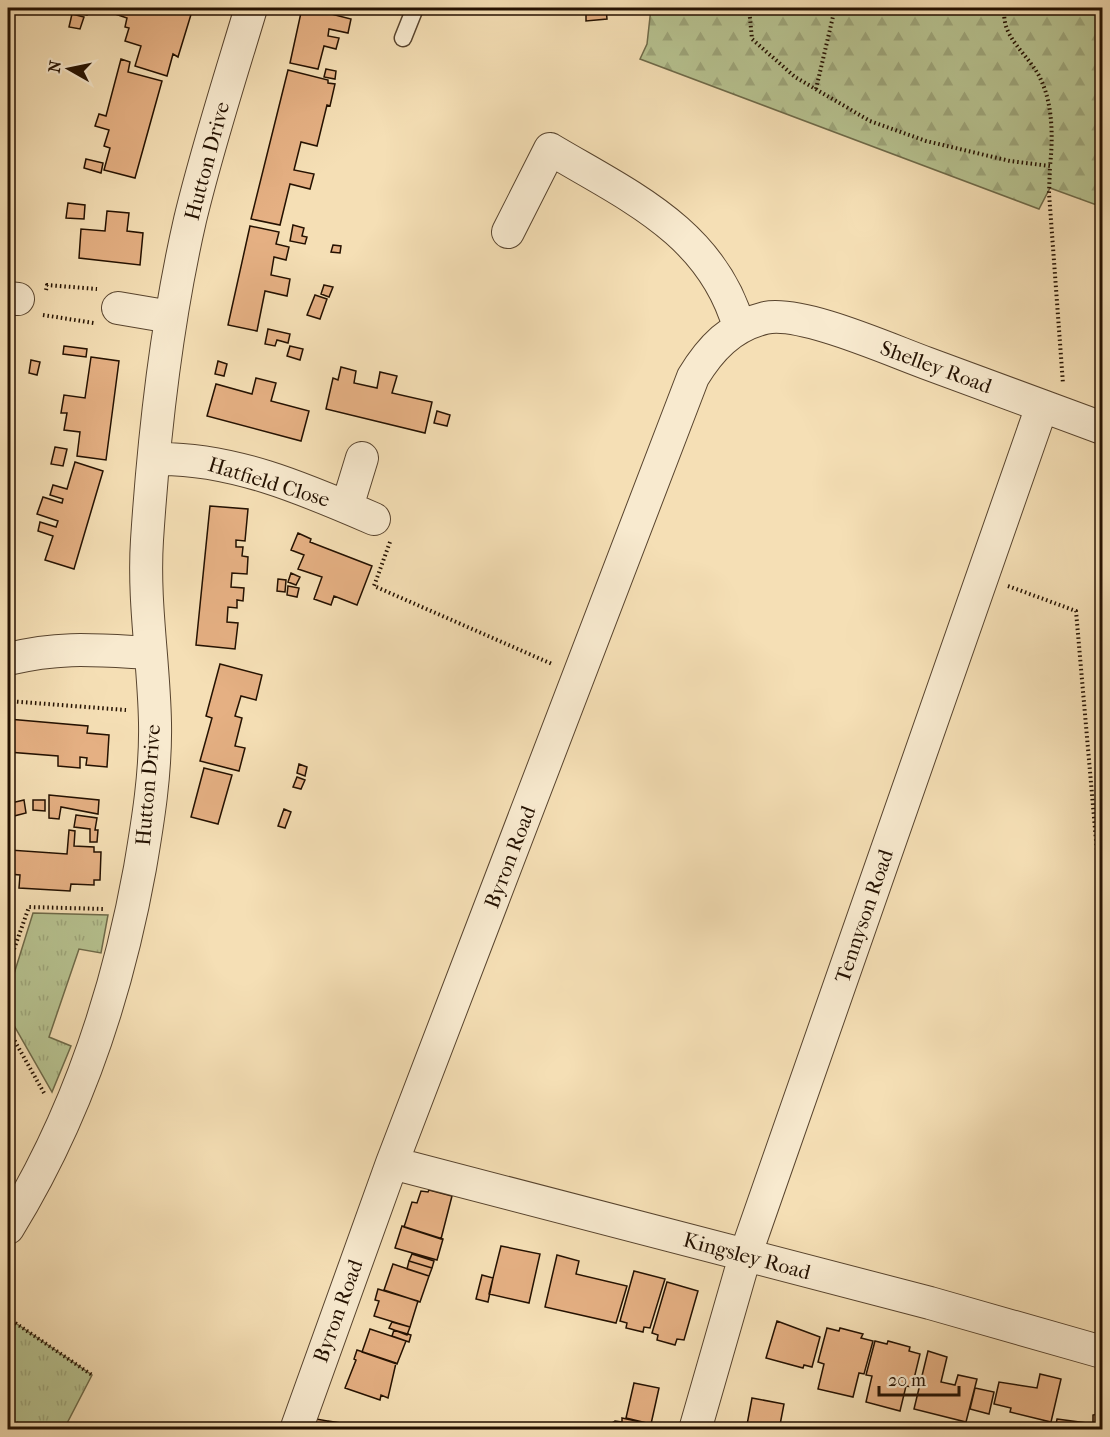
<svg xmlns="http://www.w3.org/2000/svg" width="1110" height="1437" viewBox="0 0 1110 1437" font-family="'IM FELL French Canon',serif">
  <defs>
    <pattern id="grass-tufts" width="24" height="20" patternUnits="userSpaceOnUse" patternTransform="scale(1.5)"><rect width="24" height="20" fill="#b7c391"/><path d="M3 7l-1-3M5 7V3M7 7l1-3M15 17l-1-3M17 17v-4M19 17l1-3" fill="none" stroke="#9da67b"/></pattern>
    <pattern id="forest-firs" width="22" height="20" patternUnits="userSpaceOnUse" patternTransform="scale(1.5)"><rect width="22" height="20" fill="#b7c391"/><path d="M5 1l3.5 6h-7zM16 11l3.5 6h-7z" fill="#9da67b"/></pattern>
  </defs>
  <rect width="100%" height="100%" fill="#f5dfb5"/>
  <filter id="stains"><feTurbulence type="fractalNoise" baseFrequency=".00333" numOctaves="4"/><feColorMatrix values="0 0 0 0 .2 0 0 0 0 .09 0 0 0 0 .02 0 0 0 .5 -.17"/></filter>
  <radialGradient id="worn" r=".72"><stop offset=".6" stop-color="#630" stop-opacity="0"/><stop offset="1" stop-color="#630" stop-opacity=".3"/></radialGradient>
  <!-- grass -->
  <path fill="url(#grass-tufts)" stroke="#6e6a49" stroke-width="1.5" d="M33 913 108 915 101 953 79 949 49 1037 71 1046 52 1092 8 1015V993Z
    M8 1318 92 1375 64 1429H39L8 1421Z"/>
  <!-- forest -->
  <path fill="url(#forest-firs)" stroke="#6e6a49" stroke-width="1.5" d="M651 8H1102V207L1050 188 1039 209 640 59 647 44Z"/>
  <!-- building -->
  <path fill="#e5b083" stroke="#241101" stroke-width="1.5" d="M76 8H89L87 15 75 12Z
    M117 8H143L156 11 157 8H193L178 57 173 54 167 76 135 66 141 46 125 41 129 28 125 27 127 18 115 14Z
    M302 8H332L331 14 351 19 348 33 329 29 328 36 339 38 336 49 324 46 318 69 290 63Z
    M582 8H615H606L607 19 586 21V11L583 12Z
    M72 14 84 17 80 29 69 27Z
    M121 59 130 62 128 72 162 81 135 178 104 170 110 148 104 146 109 130 95 126 99 114 106 116Z
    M326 69 336 71 335 79 324 77Z
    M288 70 328 80V83L335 84 330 106 327 105 317 146 301 142 294 170 314 174 310 189 290 184 280 225 251 219Z
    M86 159 103 163 101 173 84 168Z
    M68 203 85 205 84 219 66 218Z
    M107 211 129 213 127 231 143 233 140 265 79 258 81 229 105 231Z
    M293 225 304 228 302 236 307 237 305 244 290 241Z
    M250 226 279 232 276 244 289 247 286 260 274 257 271 275 290 279 287 296 265 291 257 331 228 325Z
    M333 245 341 246 340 253 331 252Z
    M324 285 333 287 329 297 321 294Z
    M315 295 327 299 320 319 307 315Z
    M268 329 290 334 288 343 277 340 275 346 265 344Z
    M64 346 87 349 86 357 63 354Z
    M290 346 303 349 300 360 287 356Z
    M91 357 119 361 106 460 77 456 80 432 64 430 67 413H61L64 395 85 398Z
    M31 360 40 362 37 375 29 373Z
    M218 361 227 364 224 376 215 374Z
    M341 367 356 371 354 383 377 388 380 372 397 376 392 393 432 402 425 433 326 409 333 378 338 380Z
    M256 378 276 383 271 401 309 411 301 441 207 416 216 384 252 394Z
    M437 411 450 415 447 426 434 423Z
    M55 447 67 449 63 466 51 464Z
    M75 462 103 471 74 569 45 560 53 536 38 531 40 522 56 527 58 521 37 514 43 497 62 503 63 499 50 495 53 485 67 489Z
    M210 506 248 509 245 541 236 540V547H243L242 556 248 557 247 574 232 573 231 587 244 588 243 601 237 600V608L228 607 227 622 238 623 235 649 196 645Z
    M298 533 311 539 310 542 372 566 357 605 334 596 331 605 314 599 322 577 298 569 304 555 291 550Z
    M291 573 300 577 296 585 288 582Z
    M278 579 286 580 285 592 277 591Z
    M288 586 299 588 297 597 287 595Z
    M220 664 262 675 256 700 241 696 235 716 242 718 235 746 245 748 239 771 200 761 212 718 206 716Z
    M8 719 88 726 87 733 109 735 107 767 86 765 87 758 80 757V768L58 766V756L8 752Z
    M299 764 307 767 305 776 297 773Z
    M204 768 232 775 218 824 191 817Z
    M297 777 305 780 301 789 293 787Z
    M49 795 99 800 98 814 61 807 59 819 49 818Z
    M24 800 26 813 14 816 11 803Z
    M33 800H45V811L33 810Z
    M284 809 291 812 285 828 278 826Z
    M76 815 97 818 95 830H98L97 842H90V829L74 827Z
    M69 830 75 831 74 846 94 847V852H101L100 880H94V885L71 884 70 891 19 888 20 875 9 874 10 850 67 854Z
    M429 1190 452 1196 441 1239 404 1227 412 1202 417 1203 421 1191 428 1192Z
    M402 1226 443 1239 437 1260 395 1248Z
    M501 1246 540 1254 529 1303 489 1294Z
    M412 1254 434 1261 432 1268 409 1261Z
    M557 1255 579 1261 576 1274 627 1286 616 1323 545 1307Z
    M409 1261 432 1268 429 1276 407 1269Z
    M393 1264 429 1276 420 1302 384 1290Z
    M634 1271 665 1279 650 1328 644 1327 643 1332 626 1328 627 1323 620 1321Z
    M482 1275 493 1278 488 1302 476 1299Z
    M667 1282 698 1291 684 1340 677 1339 675 1345 657 1340 658 1335 652 1333Z
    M378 1289 418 1301 410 1327 374 1316 379 1301 375 1300Z
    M777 1321 820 1337 812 1367 804 1365 803 1368 766 1358Z
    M392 1322 410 1327 407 1335 389 1328Z
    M827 1328 839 1331 840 1328 863 1334 861 1338 873 1341 864 1374 859 1373 853 1397 818 1389 824 1364 818 1362Z
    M370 1329 406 1341 397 1364 362 1352Z
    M394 1330 411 1335 409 1342 392 1336Z
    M875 1341 887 1344 888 1341 910 1347 909 1351 920 1354 912 1387 906 1386 900 1411 866 1402 872 1376 866 1375Z
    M357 1350 396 1363 388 1398 381 1395 380 1400 345 1388 356 1360 354 1359Z
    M928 1351 947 1357 941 1382 955 1385 958 1375 977 1379 966 1422 914 1409Z
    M1040 1374 1061 1379 1051 1422 1010 1412 1011 1408 994 1404 999 1382 1037 1388Z
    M634 1383 659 1388 651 1424 626 1418Z
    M975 1388 994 1392 989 1414 970 1409Z
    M752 1398 784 1404 779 1430H746Z
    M1102 1413V1430H1093V1415Z
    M622 1418 650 1424 648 1430H601L615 1421 622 1422Z
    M316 1419 328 1421 326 1430H315Z
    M1057 1419 1094 1424 1093 1430H1055Z
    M328 1421 380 1429 379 1430H326Z"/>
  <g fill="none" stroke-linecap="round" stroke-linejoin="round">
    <!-- service casing -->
    <g stroke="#58442e" stroke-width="19">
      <path id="service" d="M403 38 415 8"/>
    </g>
    <!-- minor casing -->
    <g stroke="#58442e" stroke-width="34">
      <path id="minor" d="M508 232 550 149C629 196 712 232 739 327
        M8 298 18 299
        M118 308 171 317
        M154 459C231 457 305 489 374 519
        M347 507 362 458
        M8 659C62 646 95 650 150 653
        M392 1163 930 1303 1102 1352
        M8 1228C76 1118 117 995 140 868 148 821 156 772 155 723 154 662 143 602 147 540 154 433 166 325 190 220 207 149 230 78 251 8
        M296 1430 392 1163 693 377C710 349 731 326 765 318 801 310 890 350 926 363 985 385 1044 407 1102 428
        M695 1430 745 1256 1042 406"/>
    </g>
    <!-- path -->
    <path stroke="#241101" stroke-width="4" stroke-dasharray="1.5 3" stroke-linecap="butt" d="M749 8 752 39 795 77 870 121 926 141 1010 161 1050 166 1049 193 1063 384
      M1005 8C999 37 1031 56 1041 80 1053 105 1053 139 1050 166
      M816 89 835 8
      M46 290 47 285 97 289
      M43 315 94 323
      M390 542 374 586 552 664
      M1008 586 1076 611 1102 909
      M8 701 126 710
      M8 966 29 907 104 909
      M8 1029 44 1093
      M8 1318 92 1375
      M8 1421 39 1430"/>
    <!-- service -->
    <use href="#service" stroke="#f8eacf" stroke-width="16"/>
    <!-- minor -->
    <use href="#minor" stroke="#f8eacf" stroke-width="32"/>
  </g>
  <g text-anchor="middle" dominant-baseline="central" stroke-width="4.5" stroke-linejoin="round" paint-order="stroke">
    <!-- street labels -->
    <g font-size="21" fill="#241101" stroke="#f8eacf">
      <text transform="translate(207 161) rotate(-75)">Hutton Drive</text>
      <text transform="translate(936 367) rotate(20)">Shelley Road</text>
      <text transform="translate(269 482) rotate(17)">Hatfield Close</text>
      <text transform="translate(148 785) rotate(-85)">Hutton Drive</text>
      <text transform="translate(510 857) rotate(-69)">Byron Road</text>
      <text transform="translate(864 916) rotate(-71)">Tennyson Road</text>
      <text transform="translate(747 1256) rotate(15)">Kingsley Road</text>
      <text transform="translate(338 1311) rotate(-70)">Byron Road</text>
    </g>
  </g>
  <!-- margin -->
  <rect width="1110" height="1437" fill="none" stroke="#f5dfb5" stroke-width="30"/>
  <rect x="9" y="9" width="1092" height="1419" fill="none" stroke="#241101" stroke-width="3"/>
  <rect x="15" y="15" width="1080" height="1407" fill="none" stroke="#241101" stroke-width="1.5"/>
  <!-- north arrow -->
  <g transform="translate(69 69) rotate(279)" stroke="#f8eacf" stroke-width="4.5" paint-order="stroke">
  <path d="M0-4.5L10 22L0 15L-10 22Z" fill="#241101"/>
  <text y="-9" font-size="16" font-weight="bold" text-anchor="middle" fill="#241101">N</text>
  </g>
  <!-- scale -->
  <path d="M879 1386v9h80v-9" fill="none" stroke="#241101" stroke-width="3"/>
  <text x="888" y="1386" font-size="18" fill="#241101" stroke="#f8eacf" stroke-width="4.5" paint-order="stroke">20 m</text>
  <rect width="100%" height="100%" filter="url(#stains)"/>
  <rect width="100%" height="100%" fill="url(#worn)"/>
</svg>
